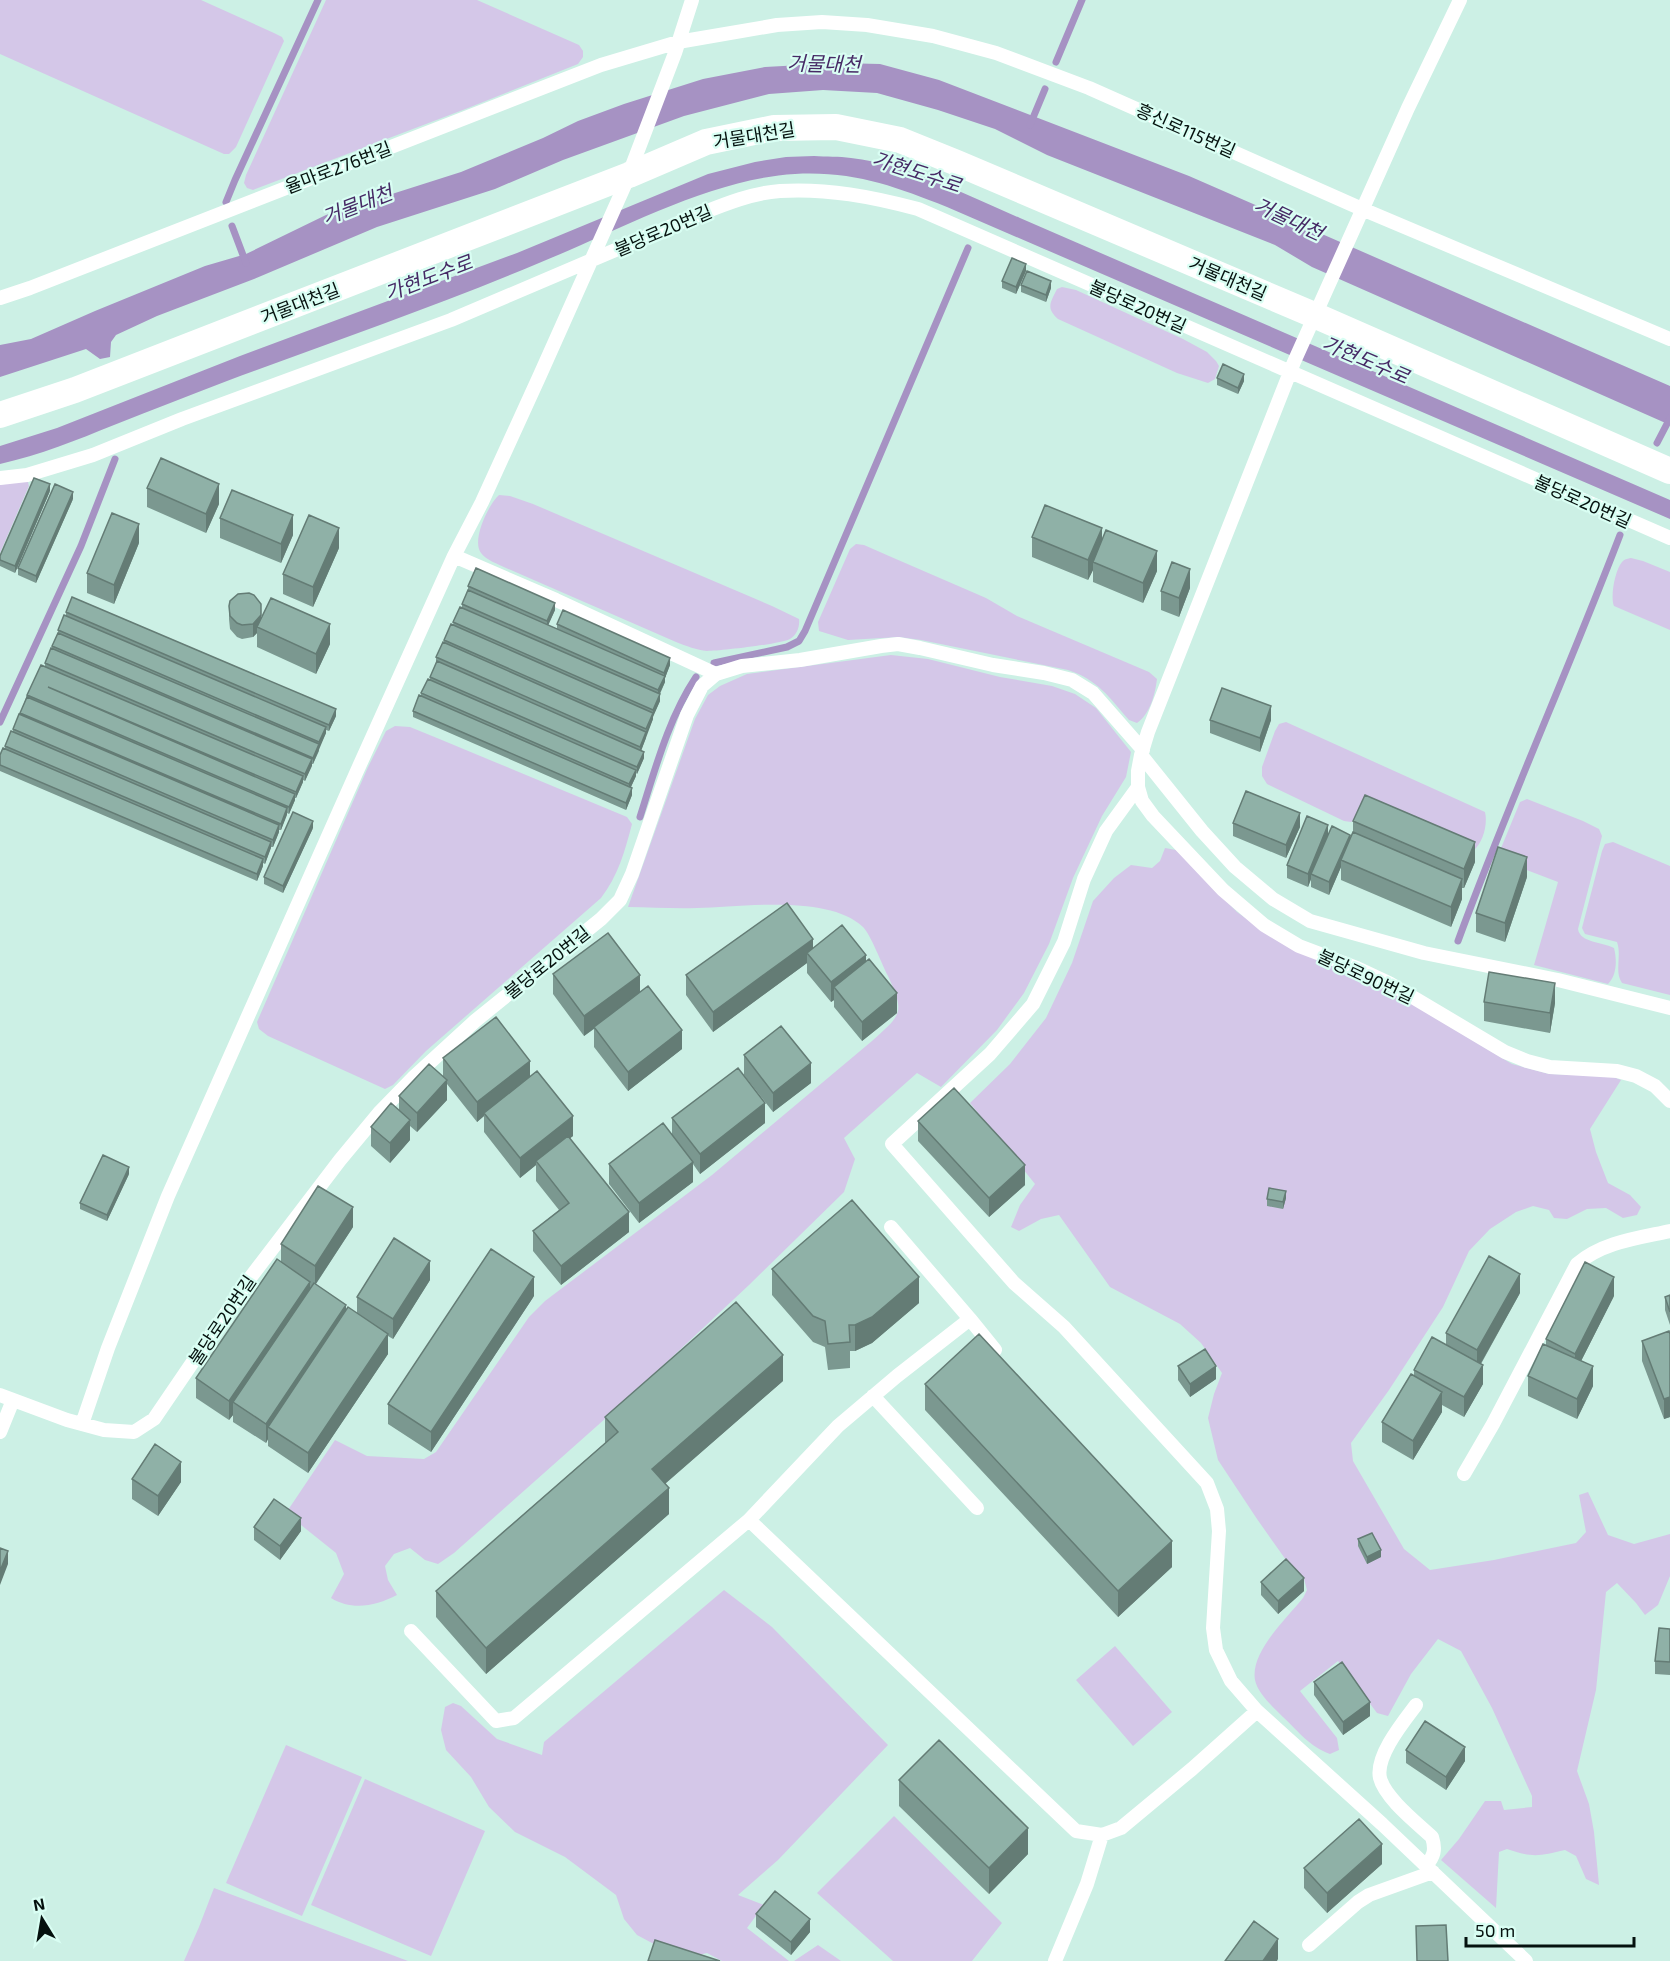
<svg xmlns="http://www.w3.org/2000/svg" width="1670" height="1961" viewBox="0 0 1670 1961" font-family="'Exo 2','Noto Sans KR',sans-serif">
  <rect width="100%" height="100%" fill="#ccf0e5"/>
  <!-- green -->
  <path fill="#d4c7e8" d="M0 0H201L274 33 282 37 284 41 236 147 229 154H224L0 54Z
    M326 0H477L579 45 583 51V57L578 64 468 108 253 190 247 188 244 183 246 175Z
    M1062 287 1076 290 1183 339 1207 352 1216 361 1219 366 1215 379 1208 383 1177 373 1058 319C1046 308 1050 303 1057 289Z
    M20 481 28 482 29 486 0 553V485Z
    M499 495 510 496 533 504 772 606 799 619C800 626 797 635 790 639 781 644 720 651 707 651 697 650 686 646 676 642L506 568C498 564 486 560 481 553 471 540 489 504 499 495Z
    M856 544 864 545 889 556 986 598 1017 616 1149 672 1157 679C1155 695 1150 714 1137 723L1129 720C1109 697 1098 680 1068 670L921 640 899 637 848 640 819 631 818 622 850 549Z
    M1631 558 1643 561 1670 572V630L1614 606C1610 597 1615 570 1622 562 1625 559 1626 559 1631 558Z
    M891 655 928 659 1000 677 1052 686 1075 694 1096 708 1131 752 1126 777 1102 816 1073 878 1049 944 1024 993 997 1030 941 1087 917 1073 844 1138 855 1159 844 1192 749 1285 624 1402 454 1553 438 1564 425 1560 410 1548 394 1554 385 1566 388 1580 397 1595C376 1606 352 1611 331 1598L344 1574 336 1553 286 1513 335 1440 367 1456 424 1459 436 1452 529 1317 545 1301 712 1175 872 1041C902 1014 905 1013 888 976 882 965 871 935 863 927 829 894 741 907 697 908 674 909 651 907 628 907L695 719 708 695 720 686 747 674Z
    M1286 722 1485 812C1488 824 1483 843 1473 851L1356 819 1351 822 1344 821 1267 784 1262 776V767L1275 731 1279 724Z
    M395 726 410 727 437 738 627 817 632 824C625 851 618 876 601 898L426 1051 393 1085 385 1089 268 1036 259 1029 257 1022 368 767 386 731Z
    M1527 799 1583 821 1599 829 1602 836 1578 929C1580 943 1603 942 1614 948 1617 960 1617 975 1608 984L1534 965 1558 882 1500 860 1499 853 1520 802Z
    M1613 842 1670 866V995L1622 983C1614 971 1622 956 1617 942L1585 934 1582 928 1602 851 1605 844Z
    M1165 848 1176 850 1237 912 1271 936 1309 956 1365 979 1407 1001 1512 1064 1549 1074 1611 1076 1621 1080 1590 1129 1596 1152 1608 1183 1630 1195 1641 1207 1637 1215 1623 1218 1606 1208 1587 1209 1567 1219 1554 1218 1549 1210 1533 1206 1516 1212 1490 1229 1469 1251 1443 1307 1389 1390 1351 1443 1353 1461 1404 1549 1430 1570 1494 1560 1576 1543 1586 1532 1579 1495 1588 1492 1608 1535 1634 1544 1670 1534V1576L1658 1605 1645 1615 1636 1603 1617 1583 1606 1592 1596 1690 1577 1771 1589 1804 1594 1832 1599 1885 1586 1879 1576 1856 1565 1850C1540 1856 1532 1858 1507 1849L1499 1852 1496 1908 1441 1860 1459 1839 1485 1801H1501L1504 1810 1532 1807V1796L1492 1708 1461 1651 1438 1639 1411 1674 1388 1716 1377 1713 1338 1661 1300 1691 1337 1738 1339 1750 1330 1754C1309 1746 1299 1732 1283 1717 1273 1707 1258 1694 1255 1680 1250 1652 1287 1618 1303 1598L1307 1590 1304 1579 1286 1560 1257 1519 1218 1460 1208 1418 1214 1394 1222 1373 1201 1343 1180 1324 1110 1287 1059 1215 1041 1219 1019 1231 1011 1227 1020 1205 1035 1184 970 1103 1010 1064 1046 1018 1072 963 1093 901 1114 878 1131 865 1152 868 1160 861Z
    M724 1590 772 1627 888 1745 778 1860 738 1895 764 1905 747 1928 789 1961H722L707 1953 682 1959 637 1935 624 1919 616 1895 565 1857 515 1832 489 1807 471 1777 446 1750 441 1730 445 1707 453 1703 461 1706 497 1739 542 1755 544 1742Z
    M1115 1646 1172 1712 1133 1746 1076 1680Z
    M286 1745 362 1777 302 1916 226 1883Z
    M365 1779 485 1831 431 1956 311 1905Z
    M894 1816 1002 1923 972 1961H893L817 1893Z
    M214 1888 408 1961H184L199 1927Z
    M818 1945 841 1961H794Z"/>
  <!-- water -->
  <path fill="#a692c3" d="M838 63 880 64 939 80 1189 176 1670 386V425L1312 267 1275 245 1047 155 995 129 938 110 877 93 823 90 769 94 684 116 563 160 495 189 377 227 254 279 157 316 116 335 111 342 110 357 100 359 86 349 0 377V345L31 339 95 311 205 266 246 254 326 215 461 172 543 138 578 121 624 104 703 79 765 67Z
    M814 156C826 157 839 156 851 158 910 165 966 195 1020 218L1670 500V519L947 207C893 186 855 171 795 174 710 179 618 231 539 263 437 306 332 342 227 381 190 395 152 410 114 425 77 440 40 455 0 464V446L57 428 240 356 517 253 708 174 755 162 786 157Z"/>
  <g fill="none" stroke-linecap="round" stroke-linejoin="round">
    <!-- stream -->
    <path stroke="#a692c3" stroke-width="7" d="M1056 62 1082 0
      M1030 125 1045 89
      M226 202 235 180 318 0
      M232 226 246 263
      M1657 443 1670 418
      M714 663 787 647 799 641 805 631 968 248
      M0 722 81 546 115 459
      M640 817C655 770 668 719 696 677
      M1458 941C1508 804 1568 671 1620 535"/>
    <!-- service -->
    <path stroke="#fff" stroke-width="14" d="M1460 0 1408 108 1294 362 1148 732 1141 755 1202 831 1235 867 1273 899 1310 921 1424 953 1558 980 1670 1008
      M0 298 30 288 601 65 678 42 777 25 822 22 867 25 933 36 996 53 1089 88 1362 209 1670 339
      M0 478 27 475 93 455 182 419 451 320 700 214C725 204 752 193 780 191 827 188 873 197 918 209L1670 538
      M454 556 556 600 716 674
      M1141 755 1138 771V787L1142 801 1153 816 1223 890 1264 925 1299 946 1357 968 1389 983 1505 1052 1527 1061 1550 1067 1617 1071 1636 1076 1655 1086 1670 1101
      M1138 787 1106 831 1084 879 1064 942 1033 1004 990 1054 892 1144 1014 1283 1064 1327 1207 1483 1217 1509 1219 1531 1213 1628 1216 1650 1231 1681 1257 1711 1382 1824 1526 1961
      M970 1319 995 1350
      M0 1395 67 1420 104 1430 134 1432 154 1419 250 1278 340 1160 379 1113 414 1077 475 1021 601 919 620 900 632 874 687 715 702 686 716 674 742 666 800 660 881 646 898 644 920 648 993 665 1044 673 1072 680 1093 693 1143 750
      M873 1396 977 1508
      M82 1424 108 1348 168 1196 357 771 454 556 482 502 540 375 624 187 675 53 692 0
      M0 1432 13 1400
      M1464 1474 1493 1424 1577 1264C1603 1242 1638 1238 1670 1231
      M749 1520 1076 1831 1102 1835 1121 1828 1192 1769 1257 1711
      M411 1631 496 1721 514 1718 749 1520 838 1426 897 1376 970 1319 891 1227
      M1416 1705C1404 1721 1375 1756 1380 1778 1385 1798 1417 1823 1432 1837 1436 1850 1434 1856 1426 1866
      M1309 1945 1358 1902 1369 1895 1433 1872
      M1055 1961 1087 1884 1102 1835"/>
    <!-- minor -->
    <path stroke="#fff" stroke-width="26" d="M0 415 75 390 629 175 706 142 774 128 836 127 900 140 957 163 1314 315 1670 471"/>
  </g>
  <!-- wall -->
  <path fill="#7b9890" d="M1026 271 1016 294 1002 288V281Z
    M1021 285 1051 288 1046 302 1021 292Z
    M1217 378 1244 381 1238 394 1217 385Z
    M147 488 219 504 206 533 147 507Z
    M50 491 15 573 0 566V556Z
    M73 499 36 583 18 575V568Z
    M220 518 293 535 281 563 220 538Z
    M1032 537 1102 540 1157 571 1143 603 1093 582V570L1088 580 1032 557Z
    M139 543 114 604 87 593V573Z
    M339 548 313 607 283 594V574Z
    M468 586 555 610 548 625 557 629V624L670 665 665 678V682L660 694V701L653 716V719L646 735V738L641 750 644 758 637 774 636 773V776L631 787 632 795 626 810 413 717V711L421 696V693L430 680V677L436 664V657L444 643V640L462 608V604L468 590Z
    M1190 588 1179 617 1161 610V591Z
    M229 606 330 644 316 674 257 647V633L253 637 242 639 237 637 230 629 229 619Z
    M66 612 336 716 329 731 326 730V733L319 747V751L313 764H312L305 781 303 780V782L296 798H295V800L289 814 287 813 281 830H279V832L273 847H271L265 864 263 863V866L257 881 0 771V755L5 749V746L13 731V729L20 715 27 695 45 667V663L58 633V630L66 615Z
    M1210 720H1271L1260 752 1210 733Z
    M1353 821 1475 862 1464 888H1462V899L1451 927 1341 880V867L1329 895 1311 887V879L1308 887 1287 878V865L1328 835 1350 840 1353 833Z
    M1233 823 1300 827 1286 858 1233 836Z
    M313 828 283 893 264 884V877Z
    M1527 877 1505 942 1476 932V913Z
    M813 948 866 962 897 1013 862 1041 834 1007V1000L831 1002 807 973V963L713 1032 686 995V975Z
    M553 974 640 992 682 1049 628 1091 594 1047V1029L584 1036 553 994Z
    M1484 1002 1555 1003 1550 1033 1484 1021Z
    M744 1055 811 1083 773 1112 744 1075Z
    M443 1058 530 1077 573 1136 570 1138 629 1232 561 1285 533 1251V1231L559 1210 536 1181V1165L520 1178 484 1132V1116L477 1122 447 1084V1100L417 1132 410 1126V1140L390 1163 371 1146V1127L399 1110V1096L443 1076Z
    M672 1118 765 1123 700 1174 693 1164V1182L639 1223 609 1184V1164L672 1136Z
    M918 1121 1025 1185 989 1217 918 1141Z
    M129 1174 107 1221 80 1209V1203Z
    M1286 1198 1283 1209 1267 1206V1199Z
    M353 1227 316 1284 346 1309 357 1313V1297L430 1280 393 1339 388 1336V1354L308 1473 268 1446V1439L266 1443 233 1422V1415L229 1420 196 1398V1378L281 1262V1244Z
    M772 1269 919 1303 872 1343 855 1351H850V1368L828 1370 825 1347 813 1342 772 1295Z
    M1520 1293 1481 1364 1483 1384 1464 1417 1442 1405V1412L1413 1460 1382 1442V1422L1414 1376V1370L1446 1345V1333Z
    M1670 1295V1325L1665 1310V1297Z
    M534 1296 431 1452 388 1424V1404Z
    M1614 1296 1581 1361 1593 1386 1577 1419 1528 1396V1376L1546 1345V1339Z
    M1670 1334V1417L1664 1419 1642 1361V1341Z
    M1178 1366 1216 1379 1190 1397 1178 1380Z
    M783 1381 665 1484 669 1514 486 1674 436 1617V1591L605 1443V1417Z
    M925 1384 1172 1567 1118 1617 925 1410Z
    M132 1479 181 1482 158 1516 132 1499Z
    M254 1527 301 1531 280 1560 254 1540Z
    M1358 1539 1381 1557 1367 1564 1358 1546Z
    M1261 1582 1304 1591 1278 1614 1261 1595Z
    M1670 1629V1675L1655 1674V1661Z
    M1314 1682 1370 1716 1343 1735 1314 1695Z
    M1406 1750 1465 1761 1446 1790 1406 1763Z
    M899 1780 1028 1854 989 1894 899 1806Z
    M1382 1864 1327 1913 1304 1888V1868Z
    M756 1914 810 1932 791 1955 756 1927Z"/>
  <!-- shaded-wall -->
  <path fill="#647c75" d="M1026 264V271L1016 294V287Z
    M1051 281V288L1046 302V295Z
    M1244 374V381L1238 394V388Z
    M50 484V491L15 573V566Z
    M219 484V504L206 533V514Z
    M73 492V499L36 583V576Z
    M293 515V535L281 563V544Z
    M139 524V543L114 604V585Z
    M339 528V548L313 607V587Z
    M1102 528V547L1093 562V570L1088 580V560Z
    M1157 551V571L1143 603V583Z
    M1190 569V588L1179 617V598Z
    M555 603V610L547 628V621Z
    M261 604V629L257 627V633L253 637V624Z
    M330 624V644L316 674V654Z
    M670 658V665L665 678V682L658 697V690L664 677V673Z
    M660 694V701L653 717V710Z
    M1271 706V720L1260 752V738Z
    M336 709V716L329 731V725Z
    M653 713V719L640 754V747Z
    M326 727V733L313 764V758L319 745V742Z
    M644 752V758L637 774V767Z
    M312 759V766L305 781V774Z
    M636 770V776L629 791V784Z
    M303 776V782L296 798V792Z
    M632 788V795L626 810V803Z
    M295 794V800L289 814V807Z
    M287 808V815L281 830V824Z
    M1300 813V827L1286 858V845Z
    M313 821V828L283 893V886Z
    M279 825V832L273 847V840Z
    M1328 825V838L1311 874V879L1308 887V874Z
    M1350 835V848L1341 860V867L1329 895V882Z
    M271 842V848L265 864V857Z
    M1475 842V862L1464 888V869Z
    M1527 857V877L1505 942V923Z
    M263 859V866L257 881V874Z
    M1462 879V899L1451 927V907Z
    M813 939V959L807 953V963L713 1032V1012Z
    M866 955V975L834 987V1000L831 1002V982Z
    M640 975V994L584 1036V1016Z
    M1555 983V1003L1550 1033V1013Z
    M897 993V1013L862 1041V1022Z
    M682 1030V1049L628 1091V1072Z
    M530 1061V1081L484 1113V1116L477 1122V1102Z
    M811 1063V1083L773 1112V1093Z
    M447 1080V1100L417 1132V1113Z
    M765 1103V1123L700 1174V1154Z
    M573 1116V1136L538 1163 536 1161V1165L520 1178V1158Z
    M410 1120V1140L390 1163V1143Z
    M693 1162V1182L639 1223V1203Z
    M1025 1165V1185L989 1217V1198Z
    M129 1167V1174L107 1221V1215Z
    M1286 1191V1198L1283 1209V1202Z
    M353 1207V1227L315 1285V1266Z
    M629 1212V1232L561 1285V1266Z
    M430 1261V1280L393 1339V1319Z
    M1520 1274V1293L1477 1370V1350Z
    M534 1277V1296L431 1452V1432Z
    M919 1277V1303L872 1343 855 1351V1325Z
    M1614 1277V1296L1575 1373V1354Z
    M310 1282V1301L233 1402V1415L229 1420V1401Z
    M346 1305V1325L268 1427V1439L266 1443V1424Z
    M388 1334V1354L308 1473V1453Z
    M783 1355V1381L652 1495V1469Z
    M1483 1365V1384L1464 1417V1397Z
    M1216 1366V1379L1190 1397V1384Z
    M1593 1366V1386L1577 1419V1399Z
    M1442 1392V1412L1413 1460V1441Z
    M1670 1397V1417L1664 1419V1399Z
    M181 1462V1482L158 1516V1496Z
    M669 1488V1514L486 1674V1648Z
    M301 1518V1531L280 1560V1546Z
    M1172 1541V1567L1118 1617V1591Z
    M1381 1550V1557L1367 1564V1557Z
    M8 1551V1564L0 1585V1571Z
    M1304 1578V1591L1278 1614V1601Z
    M1370 1702V1716L1343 1735V1722Z
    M1465 1747V1761L1446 1790V1777Z
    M1028 1828V1854L989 1894V1868Z
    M1382 1844V1864L1327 1913V1893Z
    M810 1919V1932L791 1955V1942Z
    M1278 1939V1959L1277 1961H1263Z"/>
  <!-- building -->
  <path fill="#8fb1a7" stroke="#647c75" stroke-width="1.5" d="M1012 258 1026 264 1016 287 1002 281Z
    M1027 271 1051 281 1046 295 1021 285Z
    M1223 364 1244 374 1238 388 1217 378Z
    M161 458 219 484 206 514 147 488Z
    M34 478 50 484 15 566 0 560V556Z
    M55 484 73 492 36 576 18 568Z
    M232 490 293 515 281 544 220 518Z
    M1045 505 1102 528 1088 560 1032 537Z
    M112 513 139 524 114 585 87 573Z
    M309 515 339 528 313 587 283 574Z
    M1106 530 1157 551 1143 583 1093 562Z
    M1172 562 1190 569 1179 598 1161 591Z
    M476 568 555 603 547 621 468 586Z
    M468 590 665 676 658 690 462 604Z
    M249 593 254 595 261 604V615L253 624 242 625 237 623 230 616 229 606 230 601 238 594Z
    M72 597 336 709 329 725 66 612Z
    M271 598 330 624 316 654 257 627Z
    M460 607 660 694 653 710 453 622Z
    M563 610 670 658 664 673 557 624Z
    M64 615 326 727 319 742 58 630Z
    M451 624 653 713 646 729 444 640Z
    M58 633 319 744 313 758 52 646Z
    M443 642 646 732 640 747 436 657Z
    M51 648 312 759 305 774 45 663Z
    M437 661 644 752 637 767 430 677Z
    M41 665 303 776 296 792 48 687 295 794 289 807 27 695Z
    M428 679 636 770 629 784 421 693Z
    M1222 688 1271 706 1260 738 1210 720Z
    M419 695 632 788 626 803 413 711Z
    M27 697 287 808 281 824 20 713Z
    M19 714 279 825 273 840 13 729Z
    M11 731 271 842 265 857 5 746Z
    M3 748 263 859 257 874 0 765V755Z
    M1246 791 1300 813 1286 845 1233 823Z
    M1365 795 1475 842 1464 869 1353 821Z
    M293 812 313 821 283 886 264 877Z
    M1307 816 1328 825 1308 874 1287 865Z
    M1332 826 1350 835 1329 882 1311 874Z
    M1353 832 1462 879 1451 907 1341 860Z
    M1498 847 1527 857 1505 923 1476 913Z
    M787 903 813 939 713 1012 686 975Z
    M842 925 866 955 831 982 807 953Z
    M608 933 640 975 584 1016 553 974Z
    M869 959 897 993 862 1022 834 987Z
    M1489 972 1555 983 1550 1013 1484 1002Z
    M648 986 682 1030 628 1072 594 1027Z
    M496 1017 530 1061 477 1102 443 1058Z
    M781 1026 811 1063 773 1093 744 1055Z
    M429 1064 447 1080 417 1113 399 1096Z
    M738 1068 765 1103 700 1154 672 1118Z
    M537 1071 573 1116 520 1158 484 1113Z
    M954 1088 1025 1165 989 1198 918 1121Z
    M391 1103 410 1120 390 1143 371 1127Z
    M663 1123 693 1162 639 1203 609 1164Z
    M568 1136 629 1212 561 1266 533 1231 569 1203 536 1161Z
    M103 1155 129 1167 107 1215 80 1203Z
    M318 1186 353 1207 315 1266 281 1244Z
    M1269 1188 1286 1191 1283 1202 1267 1199Z
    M852 1200 919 1277 872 1317 855 1325H849L850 1342 828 1344 825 1321 813 1316 772 1269Z
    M394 1238 430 1261 393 1319 357 1297Z
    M491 1249 534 1277 431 1432 388 1404Z
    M1489 1256 1520 1274 1477 1350 1446 1333Z
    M277 1259 310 1282 229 1401 196 1378Z
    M1585 1262 1614 1277 1575 1354 1546 1339Z
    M314 1283 346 1305 266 1424 233 1402Z
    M1670 1295V1312L1665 1297Z
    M736 1302 783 1355 652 1469 669 1488 486 1648 436 1591 618 1432 605 1417Z
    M348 1307 388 1334 308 1453 268 1427Z
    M1669 1331 1670 1334V1397L1664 1399 1642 1341Z
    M979 1334 1172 1541 1118 1591 925 1384Z
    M1432 1337 1483 1365 1464 1397 1414 1370Z
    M1543 1344 1593 1366 1577 1399 1528 1376Z
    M1205 1349 1216 1366 1190 1384 1178 1366Z
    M1411 1374 1442 1392 1413 1441 1382 1422Z
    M155 1444 181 1462 158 1496 132 1479Z
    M274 1499 301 1518 280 1546 254 1527Z
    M1372 1533 1381 1550 1367 1557 1358 1539Z
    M0 1548 8 1551 0 1571Z
    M1286 1559 1304 1578 1278 1601 1261 1582Z
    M1659 1628 1670 1629V1662L1655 1661Z
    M1342 1662 1370 1702 1343 1722 1314 1682Z
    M1425 1721 1465 1747 1446 1777 1406 1750Z
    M939 1740 1028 1828 989 1868 899 1780Z
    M1359 1819 1382 1844 1327 1893 1304 1868Z
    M775 1891 810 1919 791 1942 756 1914Z
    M1254 1921 1278 1939 1263 1961H1225Z
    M1446 1925 1448 1961H1417L1416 1926Z
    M655 1940 720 1961H648Z"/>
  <g text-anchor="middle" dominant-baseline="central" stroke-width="4.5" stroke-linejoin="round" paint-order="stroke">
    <!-- street labels -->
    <g font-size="18" fill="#05110e" stroke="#d9fef3">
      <text transform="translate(1186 130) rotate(24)">흥신로115번길</text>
      <text transform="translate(754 135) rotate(-9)">거물대천길</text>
      <text transform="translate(338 167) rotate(-21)">율마로276번길</text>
      <text transform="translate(663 230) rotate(-23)">불당로20번길</text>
      <text transform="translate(1228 278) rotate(23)">거물대천길</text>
      <text transform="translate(300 303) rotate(-21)">거물대천길</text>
      <text transform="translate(1138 306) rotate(24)">불당로20번길</text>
      <text transform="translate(1583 501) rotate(24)">불당로20번길</text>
      <text transform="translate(547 962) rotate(-39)">불당로20번길</text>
      <text transform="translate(1366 976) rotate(25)">불당로90번길</text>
      <text transform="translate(222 1320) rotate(-56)">불당로20번길</text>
    </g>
    <!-- water labels -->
    <g font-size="20" font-style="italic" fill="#462965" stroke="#d9fef3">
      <text transform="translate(824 63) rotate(1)">거물대천</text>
      <text transform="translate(917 171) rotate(18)">가현도수로</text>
      <text transform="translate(357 204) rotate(-21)">거물대천</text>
      <text transform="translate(1289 218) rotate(25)">거물대천</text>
      <text transform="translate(428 277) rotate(-21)">가현도수로</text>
      <text transform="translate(1366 359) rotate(23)">가현도수로</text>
    </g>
  </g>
  <!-- north arrow -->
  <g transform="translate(42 1919) rotate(349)" stroke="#d9fef3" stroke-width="4.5" paint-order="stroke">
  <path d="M0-4.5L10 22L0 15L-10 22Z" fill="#05110e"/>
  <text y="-9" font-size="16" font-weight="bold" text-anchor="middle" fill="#05110e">N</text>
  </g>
  <!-- scale -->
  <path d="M1466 1937v9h168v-9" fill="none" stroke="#05110e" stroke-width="3"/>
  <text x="1475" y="1937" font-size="18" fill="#05110e" stroke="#d9fef3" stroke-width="4.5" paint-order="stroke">50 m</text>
</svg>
